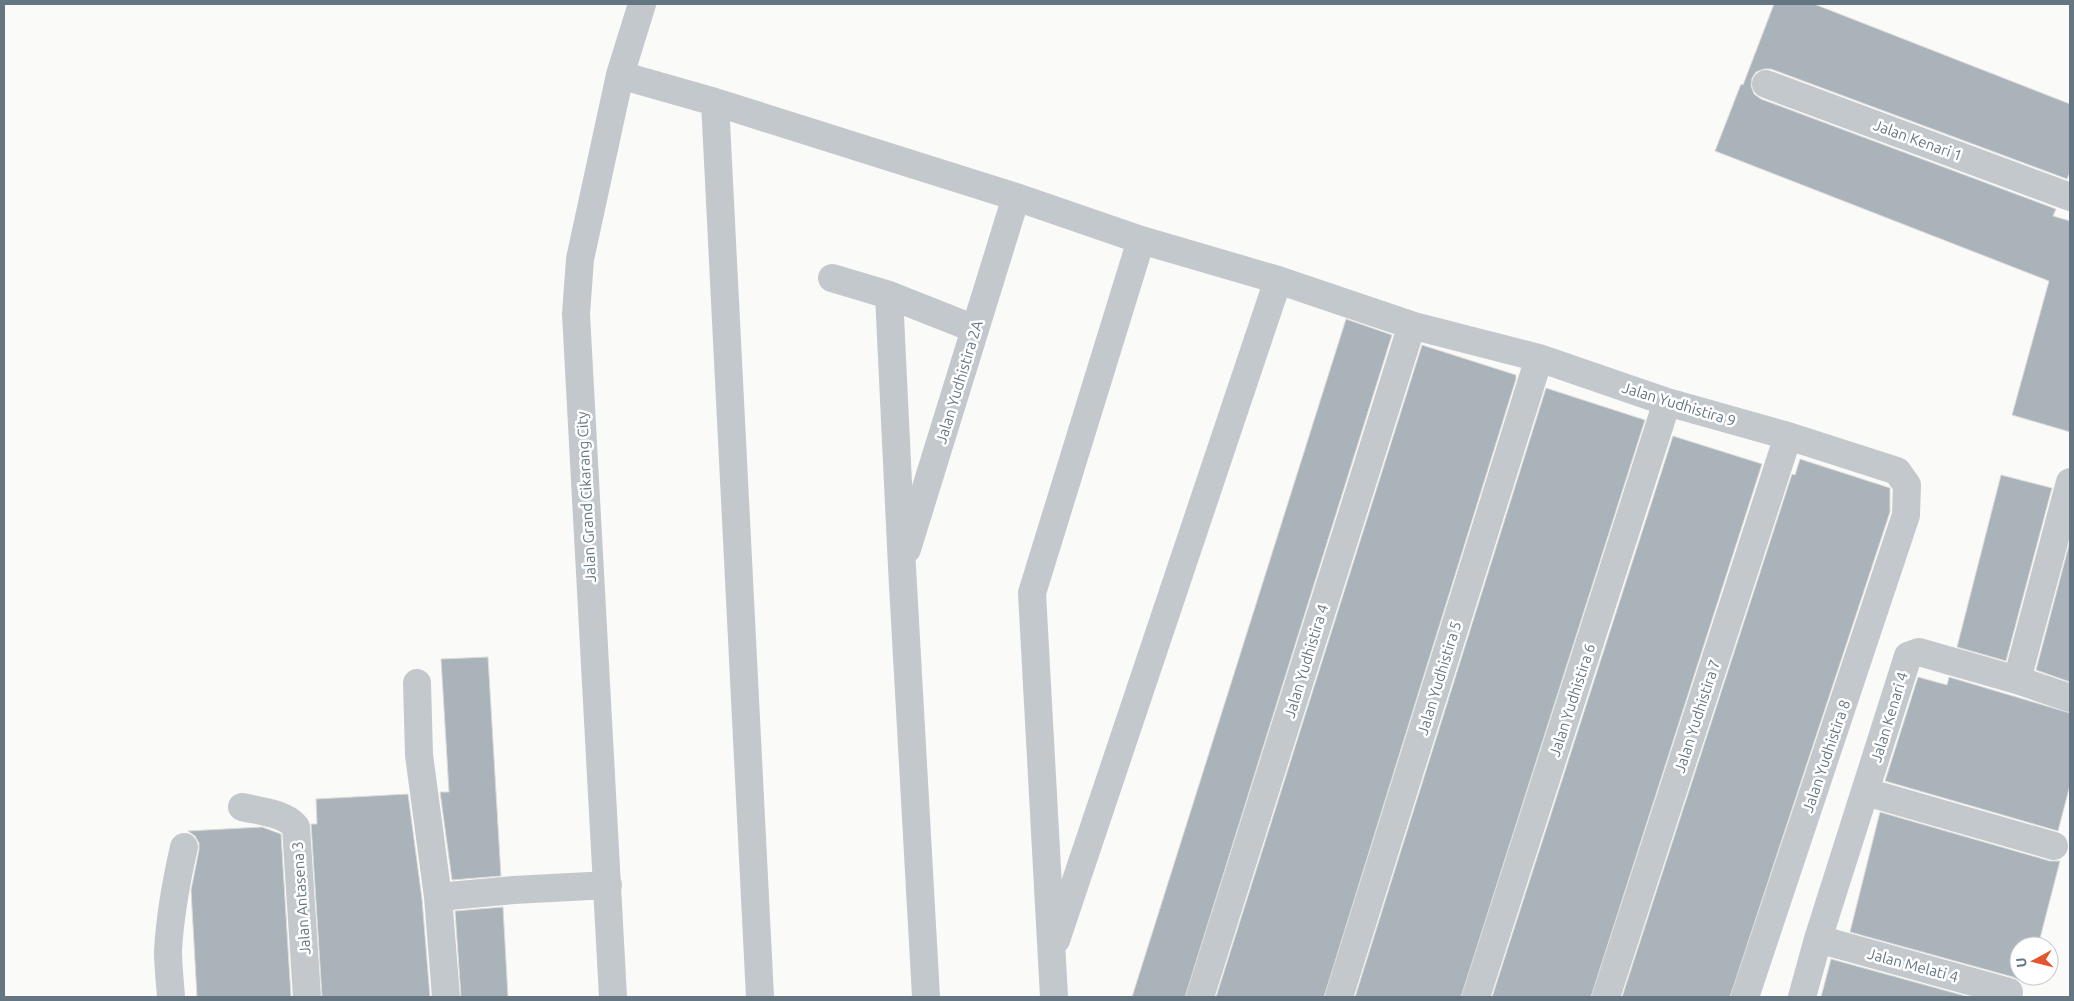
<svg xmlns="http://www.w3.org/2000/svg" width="2074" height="1001" viewBox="0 0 2074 1001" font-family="Ubuntu,sans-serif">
  <rect width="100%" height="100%" fill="#fafaf8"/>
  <!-- building -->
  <path fill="#aab3b9" stroke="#dcdcda" d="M1774 4H1814L2070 104V172L2067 179 1771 69H1764L1756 72 1752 78 1751 86 1754 94 1761 99 2056 209 2053 216 2070 221V432L2012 415 2049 281 1715 151 1741 84 1743 85Z
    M1346 319 1392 335 1185 997H1132Z
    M1422 345 1516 375V379L1324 997H1216Z
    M1546 388 1645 420 1461 997H1355Z
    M1673 436 1762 464 1591 997H1492Z
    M1800 459 1890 488V512L1730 997H1622L1792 474 1795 475Z
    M2001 475 2052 488 2006 661 1957 647Z
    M2070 541V682L2036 670Z
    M488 657 501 876 452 880 440 792H449L441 659Z
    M1918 677 1947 685 1949 677 2070 713V785L2058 831 1885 781Z
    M408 794 422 899 430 997H322L311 824H317L316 799Z
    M1880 812 2050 861H2060L2038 946H2019V980L2013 977 1850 932Z
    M262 827 281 834 291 997H197L191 890 199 850V843L195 836 188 831Z
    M503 907 508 997H461L455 911Z
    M1831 959 1969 997H1821Z"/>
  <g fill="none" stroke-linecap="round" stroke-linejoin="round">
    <!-- minor -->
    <path stroke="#c3c8cc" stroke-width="28" d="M620 75 715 102 1016 197 1141 240 1278 280 1414 326 1539 358 1667 402 1788 436 1897 471 1907 485 1906 515 1745 997
      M1766 84 2070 197
      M715 102 760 997
      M832 278 889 295 975 329
      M889 295 902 567 926 997
      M907 549 1016 197
      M2017 680 2070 482
      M417 683 419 755 438 897 446 997
      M1866 792 2054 846
      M242 807C259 811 285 813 296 827L307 997
      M438 897 514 890 608 885
      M1818 939 2009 992
      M1056 940 1278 280
      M171 997C170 982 168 966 168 951 170 915 176 882 184 847
      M613 997 576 314 580 259 620 75 642 4
      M1054 997 1032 593 1141 240
      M1200 997 1410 331 1414 326
      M1339 997 1539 358
      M1476 997 1667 402
      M1606 997 1788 436
      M1802 997 1818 939 1908 656 1919 652 2017 680 2070 698"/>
  </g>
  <g text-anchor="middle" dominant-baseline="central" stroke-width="5" stroke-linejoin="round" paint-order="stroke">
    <!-- street labels -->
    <g font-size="15" fill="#657683" stroke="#fff">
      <text transform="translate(1918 140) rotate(20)">Jalan Kenari 1</text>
      <text transform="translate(959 382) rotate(-73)">Jalan Yudhistira 2A</text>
      <text transform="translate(1679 404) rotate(17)">Jalan Yudhistira 9</text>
      <text transform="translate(586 497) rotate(-93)">Jalan Grand Cikarang City</text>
      <text transform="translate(1306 661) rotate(-73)">Jalan Yudhistira 4</text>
      <text transform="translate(1439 678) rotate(-73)">Jalan Yudhistira 5</text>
      <text transform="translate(1572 700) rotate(-72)">Jalan Yudhistira 6</text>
      <text transform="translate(1697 716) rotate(-72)">Jalan Yudhistira 7</text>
      <text transform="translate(1889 717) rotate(-73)">Jalan Kenari 4</text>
      <text transform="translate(1826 756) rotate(-71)">Jalan Yudhistira 8</text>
      <text transform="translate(301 898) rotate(-94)">Jalan Antasena 3</text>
      <text transform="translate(1913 965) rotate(15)">Jalan Melati 4</text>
    </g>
  </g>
  <!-- border -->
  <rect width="2074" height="1001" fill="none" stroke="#657683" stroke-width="10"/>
  <!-- north arrow -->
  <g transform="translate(2034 961) rotate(263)"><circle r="24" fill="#ffffff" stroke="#c1c8cd"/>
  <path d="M0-4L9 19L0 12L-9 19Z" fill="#e4572e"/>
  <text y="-8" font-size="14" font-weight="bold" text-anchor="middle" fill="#657683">U</text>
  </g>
</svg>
